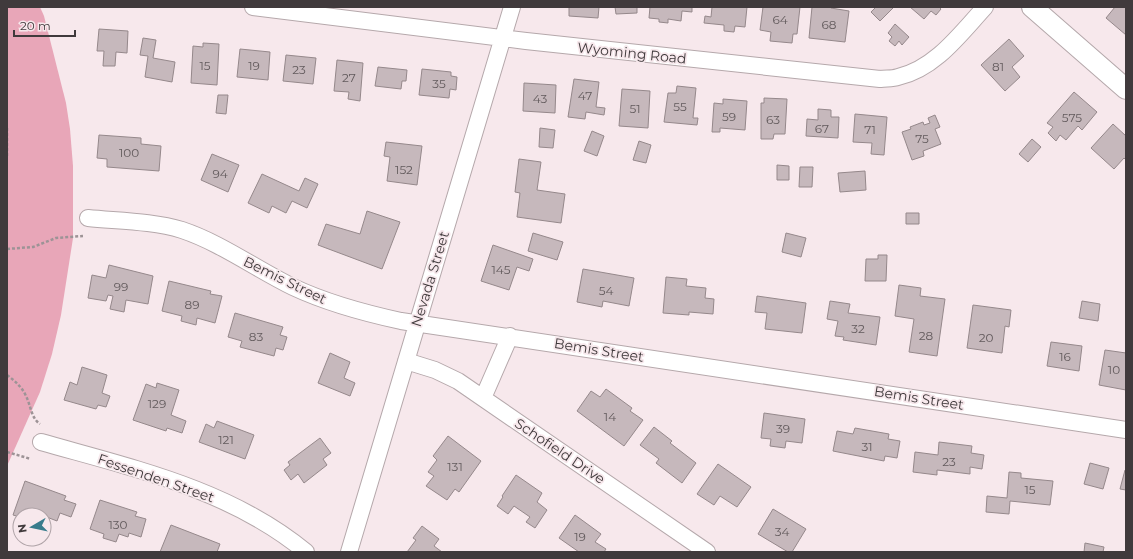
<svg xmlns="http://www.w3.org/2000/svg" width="1133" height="559" viewBox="0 0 1133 559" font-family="Montserrat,sans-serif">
  <rect width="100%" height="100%" fill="#f7e8ec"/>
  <!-- green -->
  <path fill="#e8a6b8" d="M7 7H40L44 16 66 103 70 129 73 166V238L61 315 52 354 40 392 7 466Z"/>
  <!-- building -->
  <path fill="#c6b8bc" stroke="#95888b" d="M569 7H599L598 18 569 16Z
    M615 7H637V13L616 14Z
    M650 7H692V12L682 11 681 21 668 19V23L659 22V19L649 18Z
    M712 7H747L745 27 735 26 734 32 724 31V25L704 23 705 16 711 17Z
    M763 7H800L797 34H793L792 43 770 41 771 32 760 30Z
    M812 7H831V8L849 11 845 42 809 38Z
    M876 7H894L880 21 871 12Z
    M910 7H939L941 9 936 15 931 11 924 19Z
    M1115 7H1126V35L1106 18Z
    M895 24 909 37 902 45 899 41 895 46 889 41 892 37 888 33Z
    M99 29 128 31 127 53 116 52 115 66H103L104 51H97Z
    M143 38 156 40 153 58 175 62 172 82 145 77 148 56 140 55Z
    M1009 39 1024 56 1012 67 1020 77 1005 91 981 65Z
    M203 43 219 44 217 85 191 83 193 46 203 47Z
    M240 49 270 52 268 80 237 77Z
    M286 55 316 58 313 84 283 81Z
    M337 60 363 63 360 101 348 99 349 92 334 91Z
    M378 67 407 70 406 81H402L401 89 375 86Z
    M422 69 451 72V76L457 77 456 90 450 89 449 98 419 95Z
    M574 79 599 82 596 107 605 108 604 115 586 112 585 119 568 117Z
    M524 83 556 85 555 113 523 111Z
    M677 86 696 88 693 118H698L697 125 664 122 668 93H676Z
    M622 89 650 91 648 128 619 126Z
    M1074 92 1097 112 1082 130 1078 126 1066 140 1060 135 1056 141 1048 133 1053 127 1047 123Z
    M218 95H228L226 114 216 113Z
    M764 98 787 99 785 134H774L773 139H761V103H764Z
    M723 99 747 101 745 130 720 128V132H712L714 103 723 104Z
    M818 109 831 110V117H839L838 138 806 136 807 119 818 120Z
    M855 114 887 117 884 155 871 154 872 143 853 142Z
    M935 115 940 127 935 129 941 144 923 151 924 156 912 160 902 132 911 129 910 127 923 122 924 125 930 123 928 118Z
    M1113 124 1126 136V160L1124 158 1114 169 1091 148Z
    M540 128 555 130 553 148 539 147Z
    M592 131 604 136 597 156 584 151Z
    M99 135 141 138V144L161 146 159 171 107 167V159L97 158Z
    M1032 139 1041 147 1028 162 1019 154Z
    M639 141 651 145 646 163 633 160Z
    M386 142 422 146 417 185 387 181 390 157 384 156Z
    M212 154 239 165 228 192 201 180Z
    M519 159 541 162 537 190 565 194 561 223 517 217 520 193 515 192Z
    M777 165 789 166V180H777Z
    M800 167H813L812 187H799Z
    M865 171 866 190 840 192 838 173Z
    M262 174 299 191 305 178 318 184 307 208 292 201 286 213 272 206 269 213 248 203Z
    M367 211 400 222 382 269 318 245 326 224 360 234Z
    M906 213H919V224H906Z
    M533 233 563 242 557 260 528 251Z
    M786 233 806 238 801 257 782 252Z
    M493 245 533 259 529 271 517 267 509 290 481 281Z
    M878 255H887L886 281H865L866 259H878Z
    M109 265 153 276 148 304 126 300 124 312 110 309 113 296 108 295 106 301 88 298 92 275 106 278Z
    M583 269 634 278 629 306 603 301 602 307 577 302Z
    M666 277 687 279 686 286 706 288 705 298 714 299 713 314 689 312V315L663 313Z
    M169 281 211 291 210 294 222 296 215 323 197 318 196 325 181 321 182 316 162 311Z
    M899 285 921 288 920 296 945 299 937 356 909 352 914 319 895 316Z
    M757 296 806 303 802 333 765 329 767 313 755 312Z
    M830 301 850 304 848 313 880 317 876 345 843 340 844 337 835 336 838 321 827 319Z
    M1082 301 1100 304 1098 321 1079 318Z
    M973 305 1011 310 1009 327 1005 326 1002 353 967 348Z
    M235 313 283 327 280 335 287 337 283 350 276 348 274 356 240 347 242 341 228 337Z
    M1051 342 1082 346 1079 371 1047 366Z
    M1105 350 1126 353V390L1099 385Z
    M330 353 350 362 344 378 355 383 350 396 318 383Z
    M82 367 107 375 102 393 110 396 106 407 98 405 96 409 64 400 70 382 77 385Z
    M157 383 179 390 171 415 186 421 182 433 167 428 166 431 133 420 146 384 156 388Z
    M606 389 632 408 630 411 643 420 624 446 577 411 591 391 600 397Z
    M764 413 805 419 802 443 786 441 785 448 770 446 771 439 761 438Z
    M217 421 254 435 245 459 199 442 206 424 214 428Z
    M654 427 672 441 670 443 696 463 682 483 656 463 659 459 640 445Z
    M855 428 889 434 888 439 900 441 897 458 885 456 884 461 833 451 837 431 853 434Z
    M448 436 481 461 459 492 455 489 447 500 426 486 434 476 428 472 437 460 433 456Z
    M320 438 331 453 323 459 327 465 304 483 298 474 291 480 284 470 290 465 288 462Z
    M939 442 972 446 971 453 984 455 982 469 970 467V474L937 470V475L913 472 915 452 938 455Z
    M1090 463 1109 468 1103 489 1084 484Z
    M718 464 751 487 737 507 720 496 714 505 697 494Z
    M1125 470 1126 471V490L1120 489Z
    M1009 472 1021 473V478L1053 481 1050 505 1010 501 1009 514 986 512 987 496 1007 498Z
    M516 475 542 493 537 502 547 510 535 528 526 522 530 517 514 506 508 514 497 506 503 497 502 496Z
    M25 481 66 496 64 500 76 504 71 517 60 513 57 521 44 516V515L34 512 33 515H20V517L13 515Z
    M100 500 137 512 135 516 146 519 141 537 129 533 128 537 119 534 116 542 103 538 104 534 90 529Z
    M773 509 806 529 792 552H788L758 534Z
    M575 515 601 534 595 542 606 549 604 552H579L559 538Z
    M171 525 220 544 217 552H160Z
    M422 526 439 539 434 546 442 552H407L416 540 413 538Z
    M1085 543 1104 547 1103 552H1084Z"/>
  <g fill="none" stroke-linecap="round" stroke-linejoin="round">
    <!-- minor casing -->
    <g stroke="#b5a8ab" stroke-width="18">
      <path id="minor" d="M253 7 526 41 880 79C886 78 892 79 898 77 935 69 961 33 985 7
        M88 218C118 221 153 221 182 230 221 243 256 269 293 287 327 303 364 313 401 321L1126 430
        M406 361 435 370 458 381 707 552
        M483 398 510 336
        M41 442C132 468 230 489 306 552
        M349 552 512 7"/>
    </g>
    <!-- tertiary casing -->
    <g stroke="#b5a8ab" stroke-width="22">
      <path id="tertiary" d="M1032 7 1126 89"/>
    </g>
    <!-- path -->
    <path stroke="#9d9396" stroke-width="2.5" stroke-dasharray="3 2" stroke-linecap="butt" d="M7 128V158
      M7 249 33 247 56 238 83 236
      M7 375C15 381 22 387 26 396 31 406 31 418 40 424
      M7 452 31 459"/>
    <!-- minor -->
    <use href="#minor" stroke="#fff" stroke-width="16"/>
    <!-- tertiary -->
    <use href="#tertiary" stroke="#fff" stroke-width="20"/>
  </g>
  <g text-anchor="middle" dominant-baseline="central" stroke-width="3.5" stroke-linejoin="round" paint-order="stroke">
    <!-- number labels -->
    <g font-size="12" fill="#625a5c">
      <text x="780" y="19">64</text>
      <text x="829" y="24">68</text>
      <text x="205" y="65">15</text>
      <text x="254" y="65">19</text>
      <text x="998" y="66">81</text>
      <text x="299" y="69">23</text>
      <text x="349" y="77">27</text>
      <text x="439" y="83">35</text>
      <text x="585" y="95">47</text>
      <text x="540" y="98">43</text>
      <text x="680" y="106">55</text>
      <text x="635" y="108">51</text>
      <text x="729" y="116">59</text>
      <text x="1072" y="117">575</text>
      <text x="773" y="119">63</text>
      <text x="822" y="128">67</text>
      <text x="870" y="129">71</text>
      <text x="922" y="138">75</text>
      <text x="129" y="152">100</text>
      <text x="404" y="169">152</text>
      <text x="220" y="173">94</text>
      <text x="501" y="269">145</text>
      <text x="121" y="286">99</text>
      <text x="606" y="290">54</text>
      <text x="192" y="304">89</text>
      <text x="858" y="328">32</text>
      <text x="926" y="335">28</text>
      <text x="256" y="336">83</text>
      <text x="986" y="337">20</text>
      <text x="1065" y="356">16</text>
      <text x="1114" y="369">10</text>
      <text x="157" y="403">129</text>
      <text x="610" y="416">14</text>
      <text x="783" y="428">39</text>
      <text x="226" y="439">121</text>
      <text x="867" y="446">31</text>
      <text x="949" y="461">23</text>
      <text x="455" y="466">131</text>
      <text x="1030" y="489">15</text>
      <text x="118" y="524">130</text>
      <text x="782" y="531">34</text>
      <text x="580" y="536">19</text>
    </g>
    <!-- street labels -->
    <g font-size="14" fill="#403a3c" stroke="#f7e8ec">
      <text transform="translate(632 53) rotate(6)">Wyoming Road</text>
      <text transform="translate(430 279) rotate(-73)">Nevada Street</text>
      <text transform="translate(285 280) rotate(26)">Bemis Street</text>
      <text transform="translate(599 350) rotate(9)">Bemis Street</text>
      <text transform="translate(919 398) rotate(9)">Bemis Street</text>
      <text transform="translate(560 451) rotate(34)">Schofield Drive</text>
      <text transform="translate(156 478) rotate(19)">Fessenden Street</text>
    </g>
  </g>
  <!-- border -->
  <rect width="1133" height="559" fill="none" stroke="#403a3c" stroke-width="16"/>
  <!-- north arrow -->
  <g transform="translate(32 527) rotate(261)"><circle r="19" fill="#f7e8ec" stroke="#aea2a6"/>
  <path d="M0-3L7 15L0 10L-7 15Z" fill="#387c8c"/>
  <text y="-6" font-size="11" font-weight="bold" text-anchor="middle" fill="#403a3c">N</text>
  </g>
  <!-- scale -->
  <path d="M14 30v6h61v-6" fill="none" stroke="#403a3c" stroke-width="2"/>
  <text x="20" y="30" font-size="12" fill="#403a3c" stroke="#f7e8ec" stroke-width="3" paint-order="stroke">20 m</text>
</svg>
